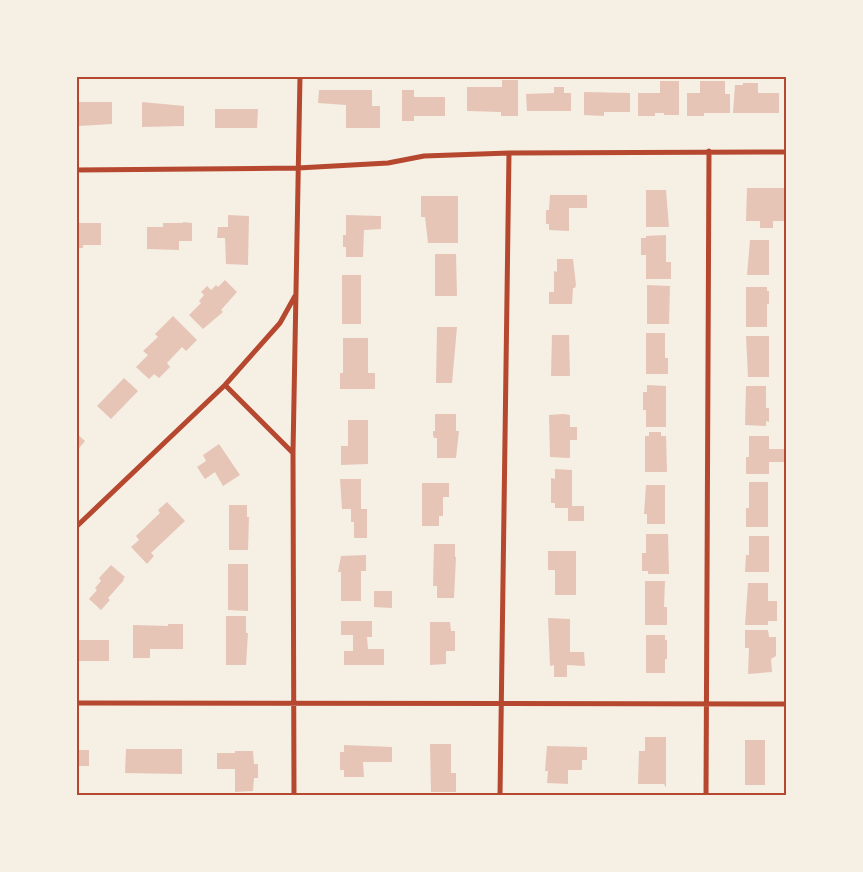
<svg xmlns="http://www.w3.org/2000/svg" width="863" height="872" viewBox="0 0 863 872" font-family="'PT Sans Narrow',sans-serif">
  <rect width="100%" height="100%" fill="#f6efe4"/>
  <!-- building -->
  <path fill="#e6c5b7" d="M502 80H518V116H501V112L467 111V87H502Z
    M660 81H679V115H664V113H655V116H638V93H660Z
    M700 81H725V94H730V113H704V116H687V93H700Z
    M743 83H758V93H779V113H733L735 85H743Z
    M554 87H564V93H571V111H527L526 94 554 93Z
    M319 90H372V106H380V128H346V105L318 103Z
    M402 90H414V97H445V116H414V121H402Z
    M584 92 630 93V112H604V116L584 115Z
    M76 102H112V124L79 126V124L76 123Z
    M142 102 184 106V126L142 127Z
    M215 109H258L257 128H215Z
    M747 188H786V221H773V228H760V221H746Z
    M646 190H666L669 227H646Z
    M550 195H587V208H569V231L549 230V224H546V210H549Z
    M421 196H458V243H428L425 217H421Z
    M228 215 249 216 248 265 226 264 225 238H217L218 227H228Z
    M346 215 381 216V229L364 230 363 257H346V247H343V235H346Z
    M183 222 192 223V241H179V250L147 249V227H163V223H183Z
    M76 223H101V245H83V248H76Z
    M666 235V262H671V279H646V255H641V238H646V236Z
    M750 240H769V275H747Z
    M435 254H456L457 296H435Z
    M557 259H573L576 285 575 288H573L572 304H549V292H554V271L557 272Z
    M342 275H361V324H342Z
    M225 280 237 292 221 310 223 312 203 329 189 315 201 303 199 301 204 295 201 292 207 286 211 290 216 285 218 287Z
    M647 285 670 286 669 324H647Z
    M746 287H767V291H769V304H767V327H746Z
    M173 316 197 340 186 351 182 347 167 363 170 367 159 378 154 374 149 379 136 367 148 355 143 351 158 337 155 334Z
    M437 327H457L452 383H436Z
    M646 333H665V358H668V374H646Z
    M552 335H569L570 376H551Z
    M746 336H769V377H748Z
    M343 338H368V373H375V389H340V373H343Z
    M124 378 138 391 111 419 97 406Z
    M647 385 666 386V427H646V410H643V392H647Z
    M746 386H766V408H769V422L766 421V426L745 425Z
    M435 414H456V431H459L456 458H437V438H434L433 435V431H435Z
    M563 414 570 415V427H577V440H570V458L550 457 549 415Z
    M348 420H368V464L341 465V446H348Z
    M649 432H661V436H666L667 472H645V436H649Z
    M76 433 85 441 76 452Z
    M749 436H769V449H784V462H769V474H746V457H749Z
    M219 444 240 475 223 486 215 472 205 479 197 467 206 461 203 455Z
    M555 469 572 470V506H584V521H568V508H555V503H551V478L555 479Z
    M340 479H361V509H367V538H354V522H351V509H342Z
    M749 482H768V527H746V508H749Z
    M422 483H449V497H443V516H439V526H422Z
    M646 485H665V524H647V514H644Z
    M167 502 185 521 151 553 154 556 147 564 131 547 139 540 136 536 160 513 158 510Z
    M229 505H247V517H249L248 550H229Z
    M646 534H668L669 574H648V571H642V553H646Z
    M749 536H769V572H745L746 555H749Z
    M434 544H455V557H456L454 598H437V586H433Z
    M548 551H576V595H555V570H548Z
    M366 555V571H361V601H341V572H338L341 556Z
    M228 564H248V611L228 610Z
    M111 565 125 577 123 579 124 580 108 598 110 600 101 610 89 599 97 590 95 588 101 581 99 578Z
    M645 581H665L664 607H667V625H645Z
    M748 583H768V601H777V621H768V625H745Z
    M374 591H392V608L374 607Z
    M226 616H246V633H248L246 665H226Z
    M548 618 570 619V652H584L585 666 567 665V677H554V665L550 666Z
    M341 621H372V637H367L368 649H384V665H344V651H353V635H341Z
    M430 622H450L451 631H455V651H446V664L430 665Z
    M168 624H183V649H150V658H133V625L168 626Z
    M745 630H768L769 637H776V656L771 659 772 672 748 674 749 648H745Z
    M646 635H665V640H667V659H665V673H646Z
    M76 640H109V661H76Z
    M645 737H666V788L664 784H638L639 751H645Z
    M745 740H765V785H745Z
    M430 744H451V773H456V792H431Z
    M344 745 392 747V762H363L364 777H344V770H340V752H344Z
    M547 746 587 747V760H582V770H568V784L547 783 548 771H545Z
    M126 749H182V774L125 773Z
    M76 750H89V766H76Z
    M235 751H253L254 764H258V778H254L253 791 235 792V769H217V753H235Z
    M745 793H768V796H745Z"/>
  <g fill="none" stroke-linecap="round" stroke-linejoin="round">
    <!-- minor -->
    <path stroke="#b5482f" stroke-width="5" d="M76 170 298 168 388 163 424 156 509 153 786 152
      M225 385 293 453
      M76 527 225 385 280 323 295 296
      M76 703 786 704
      M294 796 293 453 300 76
      M500 796 509 153
      M706 796 709 151"/>
  </g>
  <!-- border -->
  <rect width="863" height="872" fill="none" stroke="#f6efe4" stroke-width="156"/>
  <rect x="78" y="78" width="707" height="716" fill="none" stroke="#b5482f" stroke-width="2"/>
</svg>
